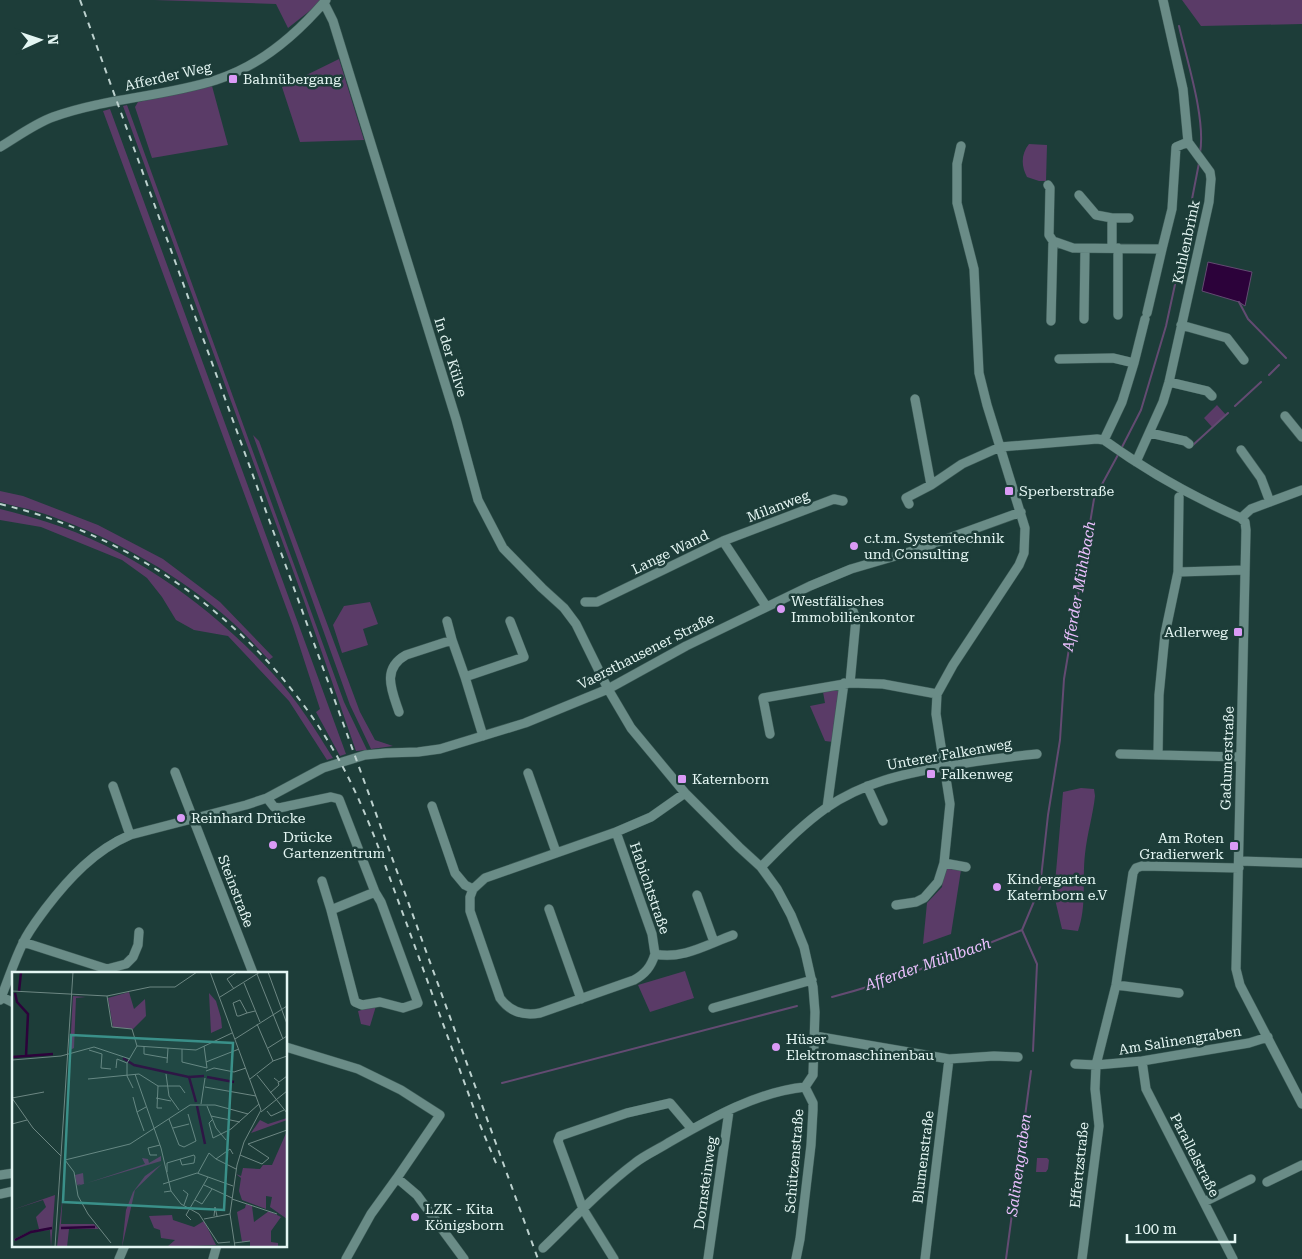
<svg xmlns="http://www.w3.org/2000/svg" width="1302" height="1259" viewBox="0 0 1302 1259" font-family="'Roboto Serif',serif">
  <rect width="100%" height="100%" fill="#1d3d39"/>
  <!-- green -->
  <path fill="#5a3b67" d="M154 0H321V2L288 28 276 4Z
    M1182 0H1302V24L1201 26Z
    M339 59 364 140 300 142 282 87Z
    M212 86 228 145 152 158 135 107 138 102Z
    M127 105 344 702 367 750 356 751 303 598 123 106Z
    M110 109 346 754 340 756 316 712 320 709 293 626 103 111Z
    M1029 144 1047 145 1046 181H1039L1027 177C1021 166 1021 154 1029 144Z
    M1217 405 1226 415 1212 427 1204 418Z
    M253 435 259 441 360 712 375 740 393 746 371 749 350 705Z
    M0 491 23 496 98 525 163 559 220 602 273 657 269 660C257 647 245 634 232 622 180 575 117 540 51 516 35 510 17 507 0 502Z
    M0 509C16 513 32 517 47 522 134 550 213 608 274 675 297 700 315 729 333 758L327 760 289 701 228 636 194 630 176 620 162 597 147 578 122 560 41 527 0 520Z
    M370 602 378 624 363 629 368 645 342 653 333 625 344 606Z
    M840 689 833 742 825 741 810 706 825 703 823 692Z
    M1081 788 1094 789 1095 796C1093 815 1087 834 1085 854 1082 880 1087 906 1078 931L1062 929 1054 895 1063 792Z
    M948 868 961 870 951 934 923 944 927 903 942 887 944 870Z
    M685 971 694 998 650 1012 638 985Z
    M376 1006 370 1026 361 1024 358 1011Z
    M1037 1158H1047L1049 1160 1048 1169 1046 1172H1036Z"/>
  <!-- water -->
  <path fill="#2c023a" stroke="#634b72" d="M1208 262 1252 272 1245 306 1239 302 1202 291Z"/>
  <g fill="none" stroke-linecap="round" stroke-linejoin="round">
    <!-- stream -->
    <path stroke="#634b72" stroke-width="2" d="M1179 26C1187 61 1206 119 1200 153
      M1239 302 1248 319 1286 358
      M1269 375 1279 365
      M1235 406 1261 382
      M1193 445 1228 413
      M1121 449 1141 410 1166 326 1179 266 1199 163
      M1022 930 1037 964 1033 1051
      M832 997C897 980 960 955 1022 930L1040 887 1048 815 1060 740 1064 679 1094 499 1119 453
      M502 1083 797 1006
      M1006 1259 1031 1071"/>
    <!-- minor casing -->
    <g stroke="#3d5b57" stroke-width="10">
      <path id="minor" d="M324 3 333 21 456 419 478 500 503 548 542 588 564 608 576 624 608 689 631 728 685 793 739 847 761 867 777 889 791 915 804 947 813 987 815 1012 813 1075 805 1087
        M0 147C17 137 34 124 53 117 105 98 163 97 216 80 260 66 297 34 326 0
        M1048 185 1050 188 1049 235 1053 241
        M1079 195 1096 215 1112 218V248
        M1112 218H1129
        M1147 313 1162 249
        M1118 315V248
        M1084 319 1085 249
        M1051 321 1053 241 1073 248 1162 249 1172 209 1176 147 1188 142
        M1181 325 1227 338 1244 360
        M1059 359 1113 358 1134 363 1122 402 1104 440
        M1134 363 1145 319
        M1169 382 1207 391 1212 396
        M915 399 931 485
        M1285 416 1302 437
        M1150 433 1185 441 1189 444
        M1241 450 1261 478 1270 502
        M1136 462 1163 402 1169 382 1209 202 1211 179 1210 172 1188 142 1183 89 1163 0
        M909 504 906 498 931 485 962 464 1000 447 1097 439 1104 440C1147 471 1193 497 1241 518
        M1241 518 1245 522 1246 530 1236 969 1240 985 1302 1104
        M1241 518 1251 509 1302 490
        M723 541 834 499 843 501
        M1178 572 1179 497
        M585 602H597L723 541 766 606
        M447 621 452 640
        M465 677 524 657 510 621
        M850 683 856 619 853 611
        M399 712C392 691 381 669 406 655L452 640 465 677 483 736
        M770 734 763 698 850 683 883 684 937 694
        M1120 754 1240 757
        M1158 755 1159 695 1165 634 1178 572 1245 570
        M175 772 253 973
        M528 773 556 852
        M113 786 130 835 246 805 267 798 323 768 365 755 386 753 418 752 440 749 525 723 608 689 686 646 810 586 851 569 916 550 1021 512
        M867 786 883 821
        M685 793 651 817 616 832 485 878 473 889 470 897V911L500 998C510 1012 524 1016 540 1013L634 980C645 974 651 967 655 954 682 960 708 944 733 935
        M267 798 274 807 279 808 331 797 339 799 375 892 381 902 418 1003 403 1008 380 1002 362 1005 355 1002 331 910 375 892
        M432 806 455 873 465 885 473 889
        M827 808 844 683
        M616 832 652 934 655 954
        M1239 861 1302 863
        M944 863 966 867
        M761 867C782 846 802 825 826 808 864 782 903 774 947 766 977 761 1007 757 1037 754
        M1239 868 1142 866 1136 868 1133 873 1116 985 1096 1065 1142 1061 1249 1043 1268 1037
        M322 881 331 910
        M697 895 714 942
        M896 905 916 902 924 898 938 882 944 863 950 804 936 714 937 694 953 665 1019 565 1024 553 1025 528 987 405 979 373 974 269 957 203V164L961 146
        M549 909 581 999
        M23 942 107 969 126 964 133 957 138 945 139 932
        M1116 985 1179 993
        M0 996 14 1003
        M0 1000C8 981 14 961 23 943 29 930 38 919 46 908 69 878 95 850 130 835
        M713 1008 812 980
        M815 1036 949 1059 994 1056 1018 1057
        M286 1047 358 1069 401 1090 440 1115 397 1178
        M1142 1061 1146 1089 1233 1259
        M1075 1064 1096 1065 1095 1089 1099 1126 1082 1259
        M0 1175 14 1173
        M1267 1182 1302 1165
        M0 1194 14 1191
        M1204 1202 1251 1179
        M543 1248C573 1219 602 1188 635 1163 645 1155 657 1150 668 1143 710 1119 756 1092 805 1087
        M119 1259 125 1245
        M213 1259 217 1245
        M346 1259 371 1214 397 1178 417 1195 464 1259
        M614 1259 583 1209 558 1141 560 1136 627 1113 670 1103 692 1129
        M708 1259 729 1111
        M796 1259 800 1239 811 1145 813 1110V1103L805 1087
        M925 1259 949 1059"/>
    </g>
    <!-- minor -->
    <use href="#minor" stroke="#6a8c87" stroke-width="9"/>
    <!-- rail -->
    <path stroke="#bcd1ce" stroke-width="2" stroke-dasharray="6 6" stroke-linecap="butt" d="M80 0 538 1259
      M0 504C141 537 267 632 338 758 367 810 385 866 406 922 430 988 454 1054 478 1120L498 1168"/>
  </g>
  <!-- markers -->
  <g fill="#da9af6" stroke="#1d3d39" stroke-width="2">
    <rect x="228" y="74" width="10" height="10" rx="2.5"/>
    <rect x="1004" y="486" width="10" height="10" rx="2.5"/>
    <circle cx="854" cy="546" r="5"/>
    <circle cx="781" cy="609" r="5"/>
    <rect x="1233" y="627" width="10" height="10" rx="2.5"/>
    <rect x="926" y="769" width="10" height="10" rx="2.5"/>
    <rect x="677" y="774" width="10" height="10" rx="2.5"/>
    <circle cx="181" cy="818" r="5"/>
    <circle cx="273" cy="845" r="5"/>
    <rect x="1229" y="841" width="10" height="10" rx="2.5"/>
    <circle cx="997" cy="887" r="5"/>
    <circle cx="776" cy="1047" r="5"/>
    <circle cx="415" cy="1217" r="5"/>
  </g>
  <g text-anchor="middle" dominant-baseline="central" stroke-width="5" stroke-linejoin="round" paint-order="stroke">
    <!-- street labels -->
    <g font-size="14" fill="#e4f6f3" stroke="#1d3d39">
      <text transform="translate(168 76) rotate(-13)">Afferder Weg</text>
      <text transform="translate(1186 242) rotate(-78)">Kuhlenbrink</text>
      <text transform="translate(451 357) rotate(73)">In der Külve</text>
      <text transform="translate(778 506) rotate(-21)">Milanweg</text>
      <text transform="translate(670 552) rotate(-26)">Lange Wand</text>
      <text transform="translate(646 651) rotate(-27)">Vaersthausener Straße</text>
      <text transform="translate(949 754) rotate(-10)">Unterer Falkenweg</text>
      <text transform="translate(1227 758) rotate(-88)">Gadumerstraße</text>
      <text transform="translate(650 888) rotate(71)">Habichtstraße</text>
      <text transform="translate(236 891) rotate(69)">Steinstraße</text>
      <text transform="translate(1180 1040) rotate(-9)">Am Salinengraben</text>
      <text transform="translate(1195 1155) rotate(63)">Parallelstraße</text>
      <text transform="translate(923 1157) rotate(-83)">Blumenstraße</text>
      <text transform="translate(794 1161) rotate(-85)">Schützenstraße</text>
      <text transform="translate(1079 1165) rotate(-84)">Effertzstraße</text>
      <text transform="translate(705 1183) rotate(-82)">Dornsteinweg</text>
    </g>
    <!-- poi labels -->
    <g font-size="14" fill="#e4f6f3" stroke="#1d3d39" text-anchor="start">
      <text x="243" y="79">Bahnübergang</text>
      <text x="1019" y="491">Sperberstraße</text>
      <text x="864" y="538">c.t.m. Systemtechnik<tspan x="864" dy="16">und Consulting</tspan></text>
      <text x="791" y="601">Westfälisches<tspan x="791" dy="16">Immobilienkontor</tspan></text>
      <text x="1228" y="632" text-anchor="end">Adlerweg</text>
      <text x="941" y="774">Falkenweg</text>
      <text x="692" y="779">Katernborn</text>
      <text x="191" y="818">Reinhard Drücke</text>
      <text x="283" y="837">Drücke<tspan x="283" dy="16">Gartenzentrum</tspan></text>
      <text x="1224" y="838" text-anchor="end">Am Roten<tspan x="1224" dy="16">Gradierwerk</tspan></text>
      <text x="1007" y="879">Kindergarten<tspan x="1007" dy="16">Katernborn e.V</tspan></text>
      <text x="786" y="1039">Hüser<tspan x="786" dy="16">Elektromaschinenbau</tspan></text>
      <text x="425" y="1209">LZK - Kita<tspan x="425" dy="16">Königsborn</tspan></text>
    </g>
    <!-- water labels -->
    <g font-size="15" font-style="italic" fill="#ecc1ff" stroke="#1d3d39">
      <text transform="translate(1079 586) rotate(-80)">Afferder Mühlbach</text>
      <text transform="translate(928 964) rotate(-19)">Afferder Mühlbach</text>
      <text transform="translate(1019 1165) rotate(-82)">Salinengraben</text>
    </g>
  </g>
  <!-- overview -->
  <g transform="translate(12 972)">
    <rect width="275" height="275" fill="#1d3d39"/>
    <path d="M117 20 122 37 133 27 134 44 121 57 101 55 96 26ZM197 21 204 29 209 46 210 56 199 61ZM61 24 74 25 64 26 62 76 58 78ZM275 146V148L239 161 248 148 256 152ZM275 159V247L258 235 260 225 254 224V237L230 228 227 219 229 206 224 202 229 204 231 196 248 197 251 193H260ZM149 184V189L65 214 69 212 65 213 63 203 71 201 72 212 133 192 130 186 136 187 137 191ZM150 192 123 218 110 275 114 238 121 220 133 204ZM51 221 49 252H82L87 257H57L55 275H45ZM43 223 39 275 38 258 19 260 3 269 2 267 19 259 27 257 24 245 34 235 31 228 0 238ZM234 232 240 234 242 250 257 239 275 248 269 245 259 259V270L266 271V275H238V269L230 270 225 240 233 236ZM160 243 161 248 182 255 192 249 204 273 155 275 163 268 149 266 148 258 142 256 137 244Z" fill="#5a3b67"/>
    <path fill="none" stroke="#2c023a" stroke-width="2.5" d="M7 19 9 0M3 21 5 30 16 42 14 84M0 85 41 82M111 86 122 93 177 105 184 130M177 105 192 104M195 105 222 110M185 134 193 172M49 256 83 255M3 268 19 260 40 256"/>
    <path fill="none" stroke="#6d8783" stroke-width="1" d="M198 0 249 138 232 170 225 193 218 242 223 275M256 0 275 52M245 2 271 67M232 11 248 50M222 17 215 7 225 0M0 19 95 24 138 15H163L185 0M95 24 100 55 120 57 125 74M208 25 248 0M235 41 228 28 221 31 225 44H227L235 41 243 39M245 52 261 89M223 67 275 34M125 74 184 78 220 61M132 74V82L155 86M256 76 275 64M170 77V90L195 96 192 74M77 78 90 82 89 96 99 97M0 88 49 84 82 75 118 87M194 90 227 77M115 91V104L121 116M115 91 125 74M155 91 156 76M104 96 105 87 115 91M194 99 202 96 222 100 234 96M123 102 149 176 159 219 152 220M154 102 157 124 167 138M245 103 275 141M262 106 267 110 275 104M76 107 127 102 146 114H168L173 121M238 107 261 89 275 84M146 114 145 136H150M193 115 244 124M258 121 267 113 266 110M121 125 125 140M0 126 21 156 49 184M0 126 32 120M144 126 159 129M189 132 193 106M195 134 204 156 214 168M255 139 259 144 272 138M249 140 275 119M199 144 228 150M157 147 167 173 172 175 184 169 176 142M200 148 197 151 201 166 219 157 247 132M0 152 15 148M161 156 177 152M132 159 125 140 134 135M236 172 275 158M221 182 218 177 204 187 224 197M145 183H138L136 176 148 173M228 183 250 192 257 186 236 172M53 188 118 172 178 133H203L236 142M53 188 62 200 66 224 76 242 99 271M155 200V191L182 183 183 185 182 191 170 193 168 187M186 201 197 181 204 187M151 212 185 201 221 214M192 213 220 226M171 218 176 222 172 233M159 219 169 232 187 242 206 271 218 270M220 227 265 242M183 228 190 232 200 217M202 244 203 235 205 244M192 247 218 242M179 248 174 243 196 205M222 271 238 269M43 275 61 0"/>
    <path fill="#3a9089" fill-opacity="0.15" stroke="#3a9089" stroke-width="2.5" d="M59 63 221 71 212 238 51 230Z"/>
    <rect width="275" height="275" fill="none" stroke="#e4f6f3" stroke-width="2.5"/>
  </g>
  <!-- north arrow -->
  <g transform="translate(40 40) rotate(87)" stroke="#1d3d39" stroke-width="4" paint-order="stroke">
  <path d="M0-4L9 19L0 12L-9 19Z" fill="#e4f6f3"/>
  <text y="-8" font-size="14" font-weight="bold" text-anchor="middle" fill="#e4f6f3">N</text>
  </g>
  <!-- scale -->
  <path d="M1127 1234v8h108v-8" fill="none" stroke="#e4f6f3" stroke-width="2.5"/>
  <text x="1134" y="1234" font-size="15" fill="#e4f6f3" stroke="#1d3d39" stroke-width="4" paint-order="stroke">100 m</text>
</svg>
